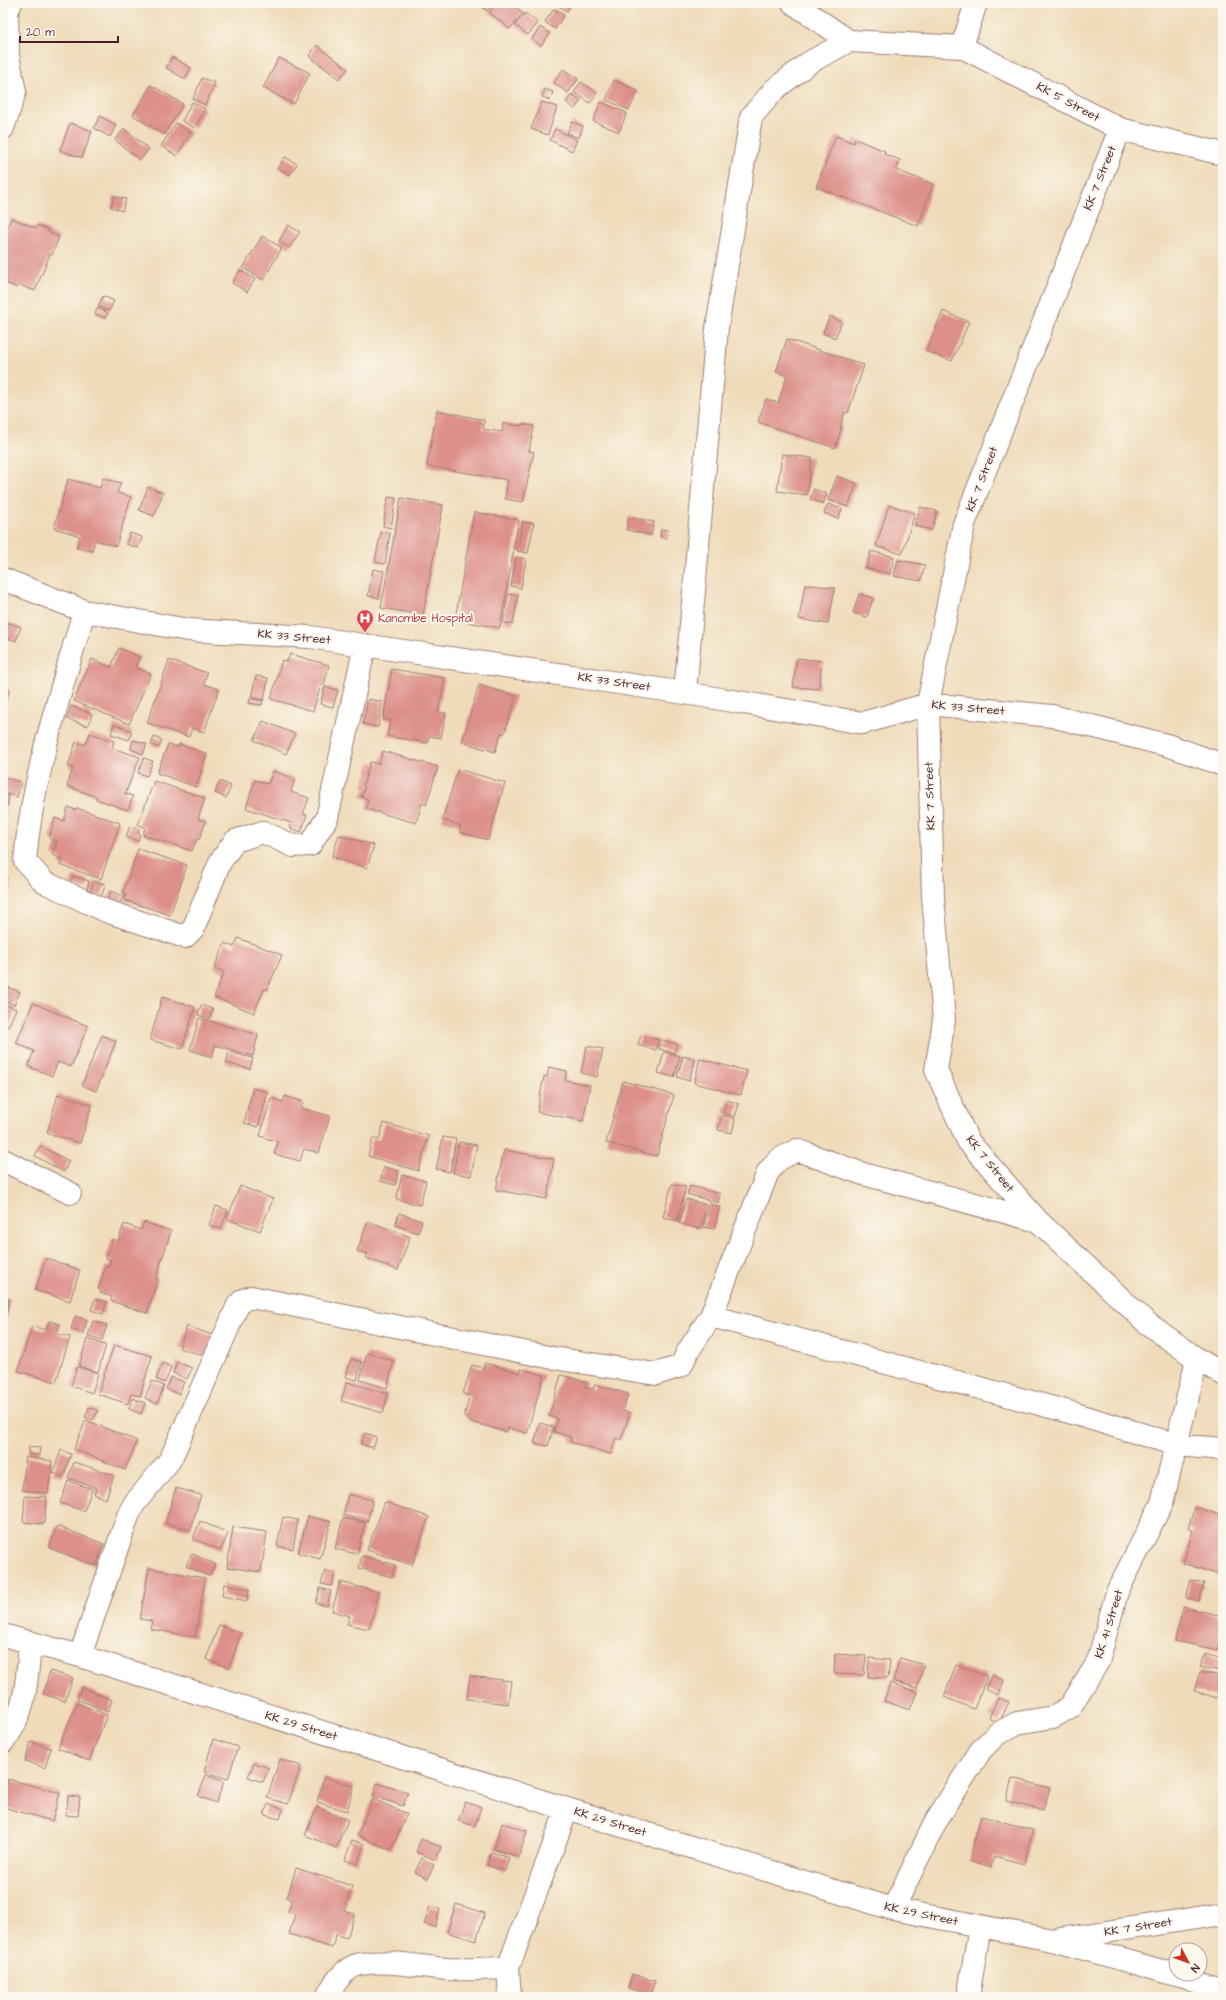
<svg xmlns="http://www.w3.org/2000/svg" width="1226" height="2000" viewBox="0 0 1226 2000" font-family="'Architects Daughter',sans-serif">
  <rect width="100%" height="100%" fill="#fbf7ec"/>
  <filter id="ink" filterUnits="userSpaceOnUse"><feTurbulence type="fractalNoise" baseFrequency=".025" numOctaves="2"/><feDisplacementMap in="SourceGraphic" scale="8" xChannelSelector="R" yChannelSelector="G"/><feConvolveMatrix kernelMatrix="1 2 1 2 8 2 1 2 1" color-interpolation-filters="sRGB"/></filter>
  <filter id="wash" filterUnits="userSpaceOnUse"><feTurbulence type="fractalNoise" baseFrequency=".012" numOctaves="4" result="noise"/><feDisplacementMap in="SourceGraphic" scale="16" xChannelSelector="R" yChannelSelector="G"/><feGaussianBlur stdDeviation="0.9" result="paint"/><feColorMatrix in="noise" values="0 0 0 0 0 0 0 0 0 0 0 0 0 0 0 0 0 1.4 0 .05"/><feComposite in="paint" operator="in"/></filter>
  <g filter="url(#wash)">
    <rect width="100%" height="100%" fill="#efdbb9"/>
    <g id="blocks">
      <!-- building -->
      <path fill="#dd8f8b" d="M478 3H493L487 11Z
        M496 3H510L523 13 510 29 489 12Z
        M554 3H572L567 11Z
        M554 9 564 15 555 29 545 22Z
        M525 13 538 23 528 35 515 25Z
        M540 27 550 33 541 46 532 39Z
        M317 45 348 69 339 79 309 56Z
        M172 57 191 68 185 79 166 68Z
        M279 58 310 73 294 104 263 88Z
        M563 69 578 79 568 93 554 83Z
        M202 78 215 83 205 105 193 99Z
        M614 80 638 91 629 110 606 100Z
        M581 82 597 93 590 103 574 92Z
        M151 85 183 104 164 135 133 115Z
        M545 89 553 92 550 100 542 97Z
        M572 94 581 100 575 109 566 102Z
        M192 102 205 109 195 128 182 121Z
        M542 102 557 107 548 135 531 129Z
        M601 102 627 113 619 132 593 121Z
        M100 116 116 125 110 137 94 128Z
        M572 122 583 126 579 138 567 133Z
        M70 123 92 131 82 158 60 150Z
        M176 123 191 132 177 156 161 146Z
        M124 129 149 149 140 160 115 140Z
        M555 129 577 140 572 151 550 140Z
        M836 136 854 143 855 139 885 151 884 154 900 160 896 170 933 184 918 226 816 187Z
        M285 157 297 164 290 175 278 168Z
        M114 196 126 199 122 211 111 207Z
        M11 218 36 228 38 225 49 230 48 232 59 237 52 255 50 254 35 291 19 285 18 288 5 283 7 279 3 278V239Z
        M288 225 300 232 289 248 279 241Z
        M262 236 282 248 263 280 243 268Z
        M240 270 255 279 247 292 232 283Z
        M103 296 114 301 109 311 98 306Z
        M98 308 108 313 105 318 95 314Z
        M943 311 969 322 952 361 926 351Z
        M830 316 842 322 835 338 823 333Z
        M787 339 864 365 848 413 845 412 840 427H842L835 448 758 422 766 399 778 403 787 376 776 372Z
        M437 410 484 420 483 429 502 432 503 423 521 426V424L534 426 529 451 534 452 523 502 505 499 508 480 427 466Z
        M782 454 812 458 807 495 777 491Z
        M837 476 857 483 848 507 828 500Z
        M103 478 121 483 117 493 131 497 116 546 95 540 92 551 76 548 80 536 54 528 68 479 100 488Z
        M148 487 163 493 154 516 139 510Z
        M814 489 827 494 823 504 810 499Z
        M388 497 396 498 391 528 383 526Z
        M401 498 443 505 423 615 381 608Z
        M828 504 842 509 838 519 824 513Z
        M889 505 915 513 902 554 876 546Z
        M920 507 937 511 932 530 915 526Z
        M474 512 519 520 500 628 455 620Z
        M629 517 654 522 651 535 626 530Z
        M523 522 534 523 528 553 517 551Z
        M661 529 668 530 667 538 660 537Z
        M381 531 390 533 385 564 375 562Z
        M130 533 142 537 138 548 126 544Z
        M871 551 894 557 890 574 866 568Z
        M516 557 526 559 521 588 511 586Z
        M898 560 925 565 921 581 894 576Z
        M373 569 384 571 379 598 368 596Z
        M805 584 835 588 828 624 799 619Z
        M508 594 518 595 513 624 503 623Z
        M859 594 873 598 867 617 853 613Z
        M3 621 21 627 16 641 3 637Z
        M119 648 140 657 135 667 151 674 129 724 74 701 92 659 111 667Z
        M290 654 329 665 324 685H321L313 711 271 699 282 660 287 662Z
        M797 658 822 661 819 689 793 687Z
        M169 660 207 673 204 684 219 689 204 732 192 728 189 737 147 723Z
        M392 669 445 678 438 712 446 713 441 738 429 736 427 743 387 736 391 720 383 719Z
        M256 676 268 678 264 700 251 697Z
        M479 685 516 696 504 734 501 733 495 752 462 742Z
        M3 687 10 690 5 702 3 701Z
        M325 687 338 690 333 707 320 704Z
        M250 699 263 701 262 705 249 703Z
        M368 699 382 702 378 727 363 724Z
        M71 706 92 714 88 726 67 719Z
        M263 721 295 734 286 754 254 740Z
        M114 724 132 731 129 740 111 734Z
        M90 733 114 741 112 748 140 757 125 794 133 796 128 810 96 799 97 797 67 786 73 768 68 766 76 742 85 745Z
        M154 737 162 740 159 748 151 745Z
        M133 740 147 744 143 754 131 749Z
        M168 744 178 747 179 744 207 754 196 787 157 773Z
        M383 751 438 767 426 805 422 803 416 823 366 809 368 799 361 797 365 787 363 786 370 762 379 764Z
        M144 758 153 761 147 776 138 773Z
        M458 769 505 783 488 840 459 832 461 826 442 820Z
        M273 771 295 779 291 792 309 798 303 814 307 815 301 832 290 828 291 823 246 808 255 780 268 784Z
        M3 777 21 782 17 797 3 793Z
        M154 781 205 798 198 819 206 821 199 840 197 839 192 851 143 835 145 827 138 825Z
        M220 781 231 786 226 798 215 793Z
        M3 795 9 796 7 807 3 806Z
        M68 807 76 810 77 808 120 823 101 879 60 865 62 859 52 855 57 841 49 838 55 818 64 821Z
        M3 809 7 810 4 822H3Z
        M130 826 139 829 137 833 140 834 138 841 126 837Z
        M339 835 374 845 367 868 332 857Z
        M138 849 187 865 170 915 124 900 126 894 123 893Z
        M3 876 7 877 4 892H3Z
        M73 876 89 881 87 890 70 884Z
        M94 881 106 884 101 897 90 893Z
        M111 891 123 896 118 907 106 903Z
        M238 938 282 955 267 990 264 989 254 1013 214 997 224 972 214 968 225 943 234 947Z
        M3 985 20 992 14 1005 3 1000Z
        M162 997 195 1007 182 1049 150 1040Z
        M3 1003 16 1009 8 1027 3 1025Z
        M33 1003 88 1026 71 1067 58 1062 52 1076 28 1066 34 1051 16 1043Z
        M201 1005 213 1009 210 1019 198 1015Z
        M199 1018 258 1035 253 1056 215 1045 212 1057 190 1050Z
        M102 1035 116 1041 96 1091 82 1085Z
        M641 1035 659 1040 656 1050 638 1045Z
        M662 1040 677 1044 674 1053 659 1049Z
        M587 1046 603 1049 597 1077 581 1073Z
        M229 1052 253 1058 250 1069 226 1063Z
        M664 1052 680 1056 674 1077 658 1073Z
        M683 1056 695 1060 689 1081 677 1077Z
        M700 1059 747 1071 741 1095 694 1083Z
        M549 1067 567 1071 565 1080 590 1085 583 1121 537 1112 544 1076 547 1077Z
        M623 1081 674 1095 657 1156 606 1143Z
        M253 1088 268 1092 258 1127 244 1123Z
        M58 1094 92 1105 80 1143 47 1133Z
        M285 1096 303 1102 301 1108 330 1116 319 1153 304 1149 300 1161 274 1154 278 1142 260 1136 271 1098 283 1102Z
        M727 1100 739 1104 735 1117 723 1113Z
        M722 1115 735 1119 732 1133 718 1130Z
        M384 1123 429 1136 418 1171 368 1156 373 1138 379 1140Z
        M443 1137 456 1139 450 1172 436 1169Z
        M459 1142 477 1145 471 1176 453 1173Z
        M40 1146 69 1161 64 1172 35 1156Z
        M504 1150 554 1159 547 1199 496 1190Z
        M384 1167 399 1171 395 1185 380 1181Z
        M402 1175 426 1181 420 1205 396 1199Z
        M672 1184 686 1187 677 1221 663 1217Z
        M240 1186 273 1199 260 1231 227 1219Z
        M690 1186 720 1194 718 1203 687 1194Z
        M686 1199 707 1205 700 1229 679 1223Z
        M710 1204 720 1207 714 1229 703 1227Z
        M216 1206 228 1210 221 1229 209 1225Z
        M399 1213 422 1221 418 1233 395 1225Z
        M368 1221 410 1237 398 1270 366 1258 368 1254 357 1251Z
        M144 1222 171 1231 156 1278 158 1279 147 1313 111 1301 112 1297 100 1293 101 1291 98 1289 106 1266 109 1267 111 1260 106 1258 112 1239 118 1241 124 1224 141 1230Z
        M46 1258 80 1270 70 1301 35 1290Z
        M3 1298 10 1299 4 1326H3Z
        M95 1299 107 1302 103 1314 91 1310Z
        M75 1316 87 1320 83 1333 71 1329Z
        M49 1321 60 1324 57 1334 70 1337 56 1382 18 1371 32 1326 46 1330Z
        M93 1321 107 1325 102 1340 88 1336Z
        M187 1326 215 1336 208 1357 179 1348Z
        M87 1339 106 1345 98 1372 79 1366Z
        M114 1345 152 1356 140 1396 131 1394 128 1404 98 1394Z
        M367 1353 394 1361 387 1388 360 1380Z
        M351 1359 362 1362 357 1380 346 1377Z
        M177 1362 192 1368 187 1379 173 1373Z
        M163 1363 171 1367 165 1383 156 1379Z
        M485 1363 520 1373 521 1369 544 1375 527 1433 508 1428 507 1432 468 1421 469 1417 464 1416 470 1395 463 1394 472 1365 483 1368Z
        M77 1367 98 1373 92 1393 71 1386Z
        M561 1375 586 1382 585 1387 593 1389 595 1384 628 1394 623 1411 630 1413 621 1440 616 1438 611 1454 570 1442 571 1437 554 1432 558 1419 549 1416Z
        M171 1377 184 1382 179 1394 166 1389Z
        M152 1381 164 1386 157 1404 145 1398Z
        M347 1382 388 1394 383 1413 341 1401Z
        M133 1398 145 1403 141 1414 129 1409Z
        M89 1407 98 1411 93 1420 85 1417Z
        M86 1420 137 1441 125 1470 74 1449Z
        M540 1423 554 1427 548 1446 534 1443Z
        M365 1433 377 1437 373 1448 361 1444Z
        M29 1447 40 1448 39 1455 28 1454Z
        M61 1450 71 1454 63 1477 53 1473Z
        M26 1457 52 1461 48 1493 22 1490Z
        M74 1462 114 1475 106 1499 94 1494 96 1488 68 1478Z
        M68 1481 92 1489 84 1511 60 1503Z
        M176 1488 201 1495 190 1530 165 1523Z
        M348 1494 373 1500 367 1522 343 1515Z
        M25 1496 47 1497 44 1524 23 1522Z
        M385 1502 429 1517 412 1565 367 1550Z
        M1195 1507 1223 1516V1563L1219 1575 1183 1563 1193 1530 1188 1528Z
        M308 1516 331 1522 320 1559 298 1553Z
        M283 1517 298 1520 293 1549 277 1546Z
        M343 1518 365 1523 357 1554 335 1549Z
        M200 1521 228 1533 221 1550 193 1539Z
        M57 1526 104 1544 96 1566 49 1548Z
        M233 1527 267 1532 261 1572 227 1567Z
        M192 1554 215 1564 209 1576 186 1566Z
        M362 1556 395 1565 392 1577 359 1568Z
        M149 1568 205 1578 195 1637 150 1629 152 1621 140 1619Z
        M325 1571 335 1573 332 1586 321 1584Z
        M1191 1580 1204 1583 1199 1601 1186 1598Z
        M340 1582 379 1592 369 1629 347 1624 350 1616 332 1611Z
        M224 1584 249 1589 247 1601 222 1596Z
        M320 1588 331 1591 327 1606 316 1603Z
        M1183 1607 1223 1616V1629L1218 1650 1175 1641Z
        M219 1625 241 1633 229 1668 206 1659Z
        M835 1654 866 1656 864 1675 834 1674Z
        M1205 1654 1223 1659V1672L1201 1666Z
        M869 1658 890 1660 888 1678 868 1677Z
        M900 1658 924 1665 917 1688 893 1681Z
        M956 1665 987 1676 974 1709 944 1697Z
        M50 1671 73 1678 65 1701 43 1694Z
        M1200 1671 1223 1677 1217 1698 1194 1691Z
        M992 1675 1004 1681 998 1695 985 1689Z
        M470 1676 511 1681 508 1704 467 1699Z
        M890 1683 917 1692 910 1710 884 1701Z
        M82 1687 112 1700 108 1712 77 1699Z
        M998 1698 1009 1702 999 1723 989 1718Z
        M77 1703 107 1715 89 1761 58 1748Z
        M213 1739 238 1747 228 1779 204 1772Z
        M31 1742 51 1748 45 1768 25 1761Z
        M280 1759 301 1766 288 1804 267 1798Z
        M254 1763 269 1768 263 1782 248 1777Z
        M206 1775 224 1782 216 1803 198 1796Z
        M324 1777 354 1786 347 1811 317 1802Z
        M1012 1778 1050 1788 1043 1810 1006 1801Z
        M8 1779 60 1793 52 1821 3 1807V1798Z
        M377 1783 408 1793 403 1806 373 1796Z
        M68 1796 80 1797 78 1816 66 1815Z
        M373 1799 407 1814 391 1850 357 1835Z
        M465 1802 481 1807 475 1826 458 1821Z
        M268 1804 283 1809 280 1819 264 1815Z
        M317 1807 348 1820 336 1848 305 1835Z
        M981 1816 1033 1830 1024 1864 994 1856 991 1868 969 1861Z
        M502 1823 527 1831 519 1857 494 1849Z
        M421 1839 441 1847 436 1860 416 1852Z
        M352 1840 364 1844 357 1864 345 1860Z
        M491 1852 509 1858 505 1871 487 1865Z
        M422 1858 434 1865 428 1879 415 1872Z
        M296 1868 352 1886 344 1911 355 1914 347 1938 336 1935 332 1948 289 1934 295 1914 288 1912 292 1899 287 1898Z
        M456 1904 485 1913 476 1941 447 1932Z
        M430 1906 440 1909 435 1927 424 1924Z
        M632 1974 655 1981 650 1995 628 1988Z"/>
    </g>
  </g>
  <g filter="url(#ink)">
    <use href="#blocks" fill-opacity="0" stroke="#9c7d72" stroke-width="1"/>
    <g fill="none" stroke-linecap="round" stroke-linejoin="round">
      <!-- minor casing -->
      <g stroke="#9c7d72" stroke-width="24">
        <path id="minor" d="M793 3 849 41
          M976 3 962 47 1120 129 1223 154
          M3 128 15 92 8 55 7 11 11 3
          M1120 129 964 524 928 704 933 897 944 1020 936 1070 968 1141 1038 1221 1147 1323 1197 1359 1223 1374
          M3 579 84 611 188 630 310 637 685 693 863 723 928 704 1052 716 1170 746 1223 765
          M84 611C61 693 32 776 25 861L44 882 106 911 185 937 193 929 220 862 235 841 263 832 293 846 310 845 327 818 365 645
          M685 693 717 328 751 117 775 89 810 62 849 41 962 47
          M3 1160 70 1193
          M711 1316 1069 1412 1177 1445 1223 1449
          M3 1635 80 1656 567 1809 893 1909 1052 1940 1223 1988
          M80 1656 128 1516 134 1504 170 1460 176 1447 238 1305 243 1300 251 1297 553 1358 656 1374 681 1366 687 1353 711 1316 768 1172 778 1160 797 1150 863 1174 1038 1221
          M3 1742C27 1713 27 1678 30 1642
          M893 1909 937 1819 981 1750 997 1734 1017 1723 1053 1717 1070 1707 1098 1662 1117 1592 1162 1503 1197 1359
          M1060 1939 1223 1914
          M327 1997C333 1984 346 1966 361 1964 389 1959 419 1967 447 1969 467 1970 488 1968 508 1968
          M510 1997 508 1968 567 1809
          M968 1997 980 1926"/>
      </g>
      <!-- minor -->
      <use href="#minor" stroke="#fff" stroke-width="22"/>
    </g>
  </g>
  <!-- icons -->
  <defs>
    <g id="hospital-pin" transform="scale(0.9)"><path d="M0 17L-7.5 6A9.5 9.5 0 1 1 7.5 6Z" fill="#e0444e" stroke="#fbf7ec"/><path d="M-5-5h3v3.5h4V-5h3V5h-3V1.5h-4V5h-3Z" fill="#fff"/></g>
  </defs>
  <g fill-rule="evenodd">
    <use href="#hospital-pin" x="365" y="618"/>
  </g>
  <g text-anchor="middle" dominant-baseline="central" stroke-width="4" stroke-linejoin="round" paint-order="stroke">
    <!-- street labels -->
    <g font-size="12" fill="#4a1f2b" stroke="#fbf7ec">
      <text transform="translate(1068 102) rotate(28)">KK 5 Street</text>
      <text transform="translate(1100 178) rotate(-68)">KK 7 Street</text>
      <text transform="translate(982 479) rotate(-69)">KK 7 Street</text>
      <text transform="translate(294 637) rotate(5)">KK 33 Street</text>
      <text transform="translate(614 682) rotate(8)">KK 33 Street</text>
      <text transform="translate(968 708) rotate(5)">KK 33 Street</text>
      <text transform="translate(930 796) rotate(-92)">KK 7 Street</text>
      <text transform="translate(990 1164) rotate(51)">KK 7 Street</text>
      <text transform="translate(1109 1624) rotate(-73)">KK 41 Street</text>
      <text transform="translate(301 1726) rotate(17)">KK 29 Street</text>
      <text transform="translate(610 1822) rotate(17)">KK 29 Street</text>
      <text transform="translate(921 1914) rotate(12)">KK 29 Street</text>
      <text transform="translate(1138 1927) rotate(-9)">KK 7 Street</text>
    </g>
    <!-- health labels -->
    <g font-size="12" fill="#be3a42" stroke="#fbf7ec" text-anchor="start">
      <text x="378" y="618">Kanombe Hospital</text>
    </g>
  </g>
  <!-- margin -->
  <rect width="1226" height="2000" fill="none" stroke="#fbf7ec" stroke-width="16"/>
  <!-- north arrow -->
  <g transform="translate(1188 1962) rotate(131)"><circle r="19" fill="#fbf7ec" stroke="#b4a19f"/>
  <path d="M0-3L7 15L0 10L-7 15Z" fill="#c8321e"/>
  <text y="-6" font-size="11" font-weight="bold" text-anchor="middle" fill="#4a1f2b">N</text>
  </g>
  <!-- scale -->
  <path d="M20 36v6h98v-6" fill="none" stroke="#4a1f2b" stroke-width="2"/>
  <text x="26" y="36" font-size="12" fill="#4a1f2b" stroke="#fbf7ec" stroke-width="3" paint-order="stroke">20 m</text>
</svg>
